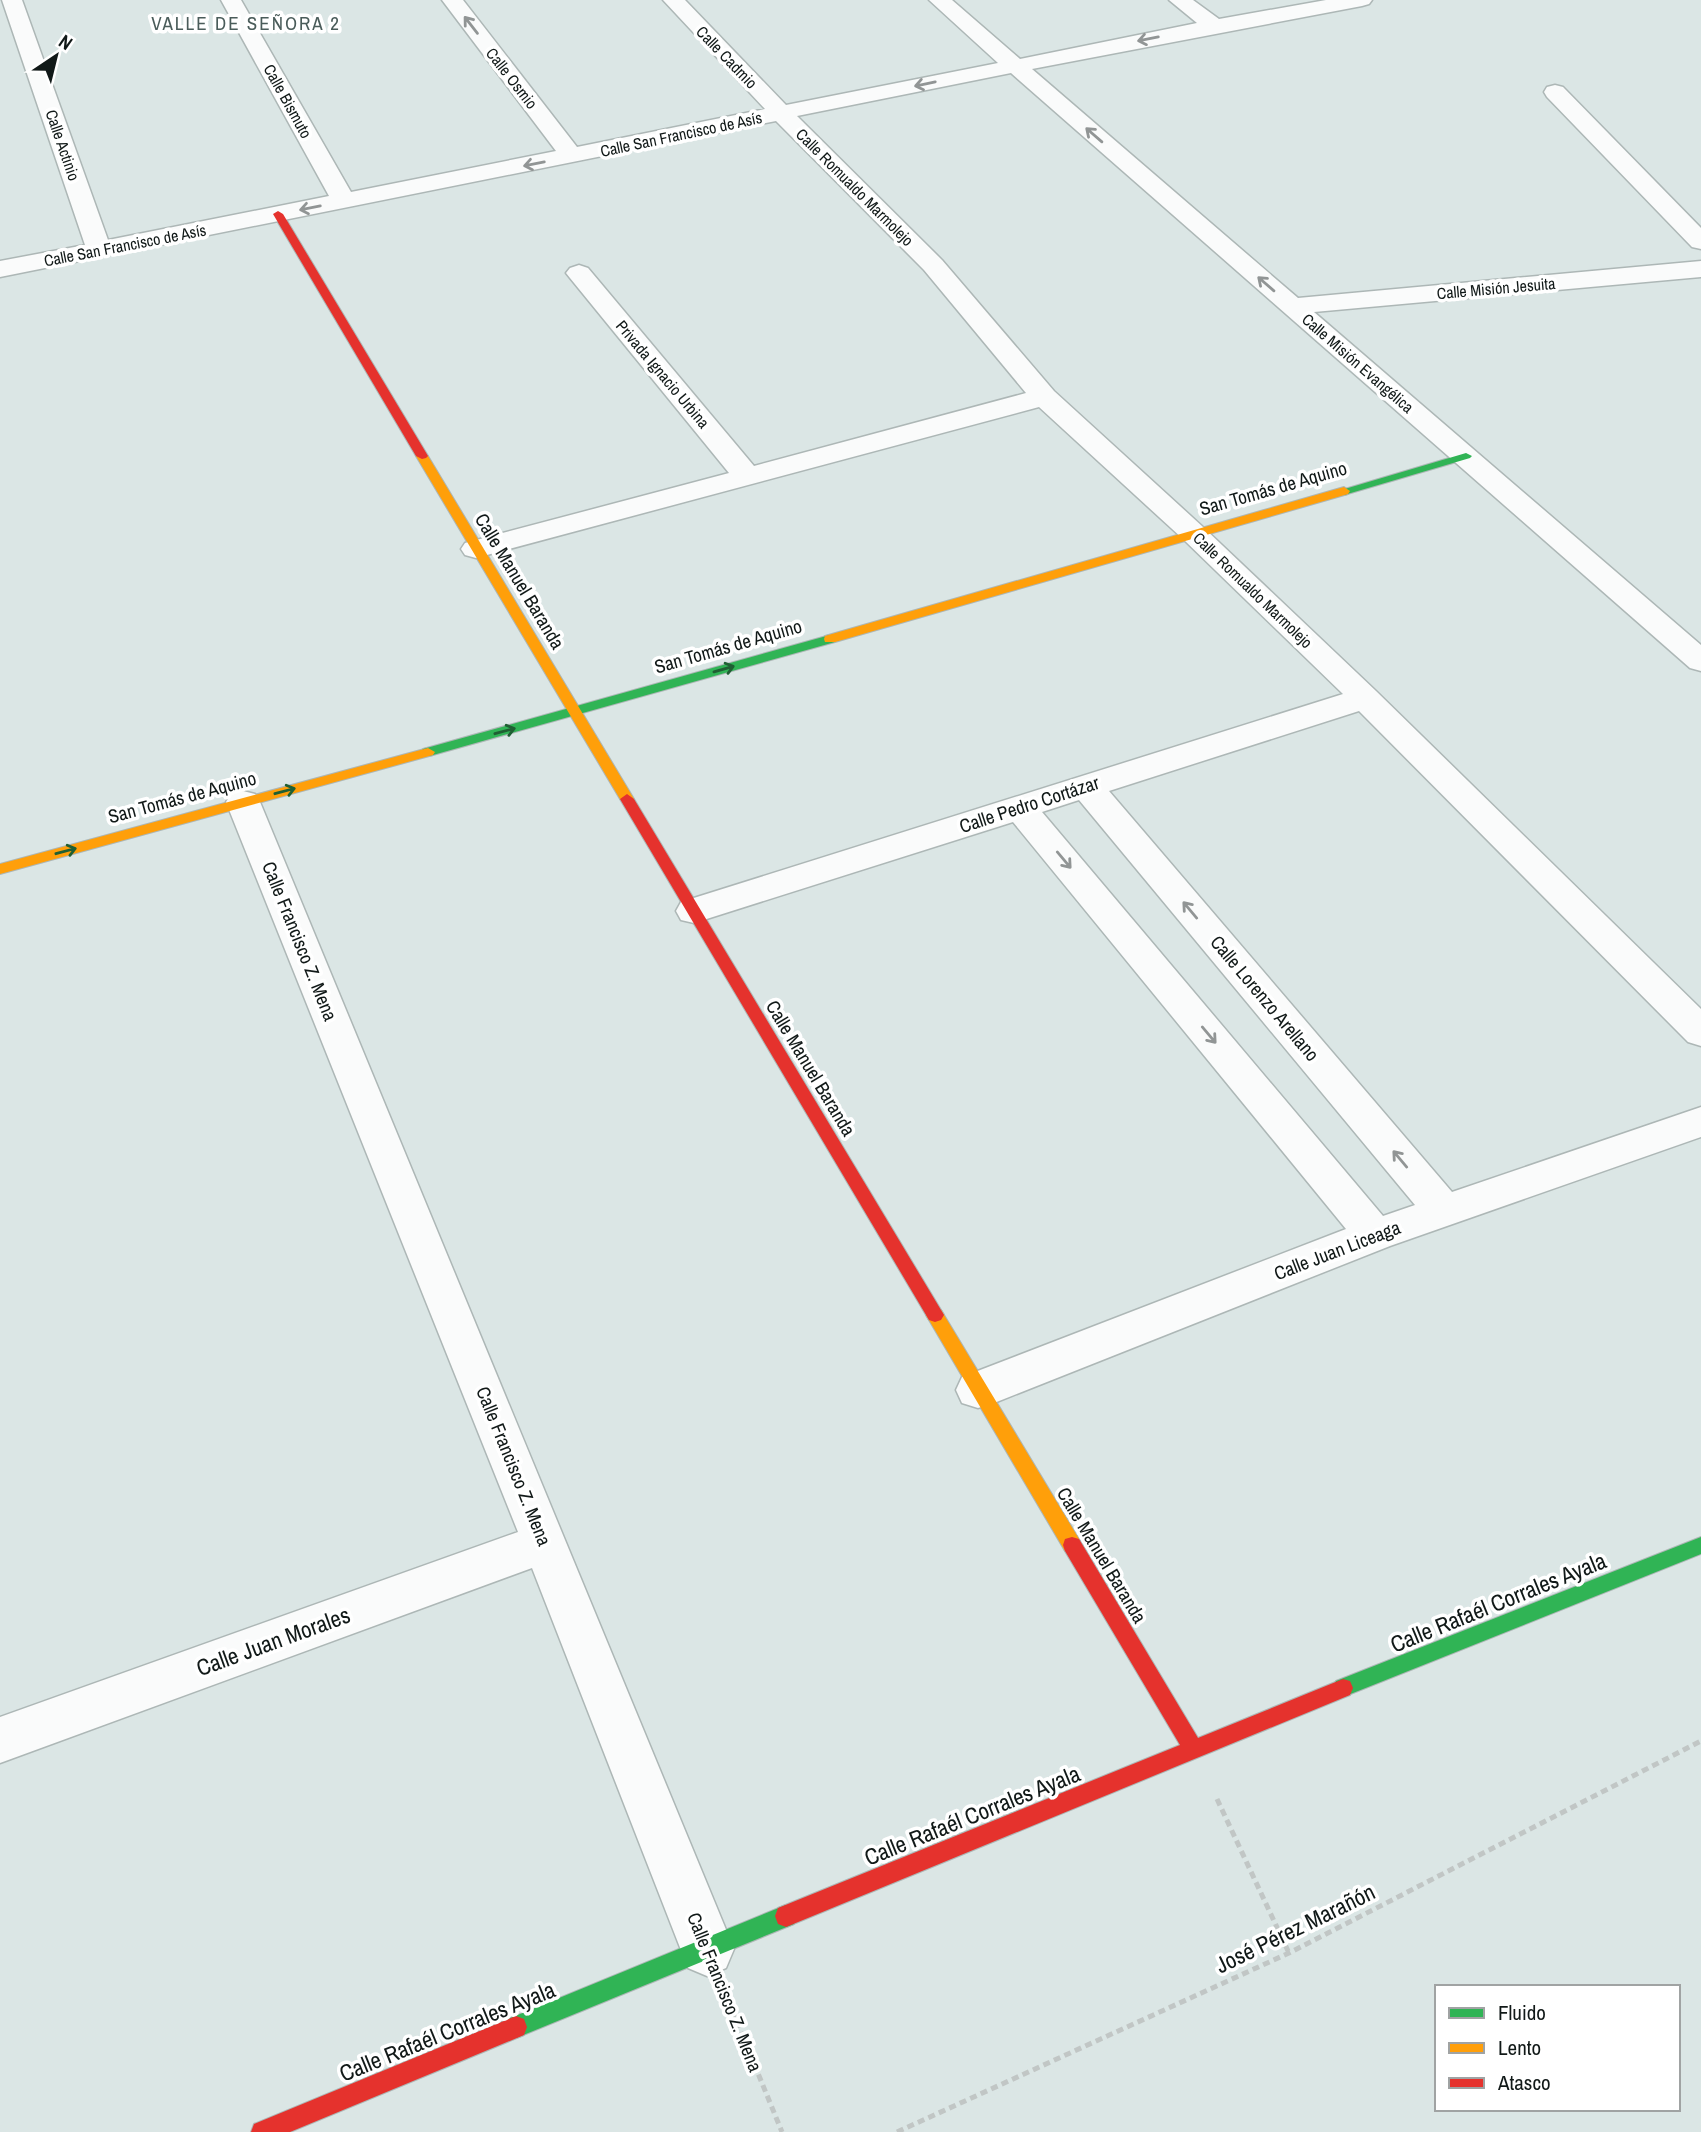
<svg xmlns="http://www.w3.org/2000/svg" width="1701" height="2132" viewBox="0 0 1701 2132" font-family="'Archivo Narrow',sans-serif">
  <rect width="100%" height="100%" fill="#dbe6e5"/>
  <g fill="none" stroke-linecap="round" stroke-linejoin="round">
    <!-- street casing -->
    <g stroke="#adb7b6" stroke-width="3">
      <path id="street" d="M2 0H22L108 240 329 196 221 0H241L351 192 556 151 442 0H463L577 147 765 109 663 0H685L786 105 998 63 929 0H952L1020 59 1197 23 1169 0H1193L1219 19 1326 0H1372L1369 4 1362 6 1032 69 1298 298 1701 261V277L1314 312 1701 645V671L1690 668 1011 73 797 116 942 260 1054 391 1203 527 1376 691 1701 1009V1046L1688 1042 1359 711 1109 791 1452 1192 1701 1107V1137L1390 1246 994 1403 978 1408 962 1403 956 1390 962 1377 1346 1229 1013 822 694 923 681 920 676 911 681 902 1343 694 1183 539 1039 407 487 555 476 558 465 555 461 549 465 543 729 473 570 278 566 273 570 268 579 265 588 268 754 466 1026 393 924 270 776 121 0 277V261L85 245ZM1079 800 1415 1205 1383 1216 1042 812Z
        M1555 85 1563 87 1701 228V249L1692 247 1547 97 1544 92 1547 87Z
        M243 791 255 794 260 802 734 1949 726 1968 707 1976 688 1968 532 1568 0 1763V1717L518 1532 226 802 231 794Z"/>
    </g>
    <!-- fast casing -->
    <g stroke="#adb7b6" stroke-width="2">
      <path id="fast" d="M1466 453 1472 456 1470 458 1344 495 1338 491Z
        M830 635 835 636V642L433 755 428 756 421 752 423 749Z
        M1701 1537V1554L1343 1697 1336 1695 1333 1688 1336 1681Z
        M786 1905 794 1908 797 1916 794 1924 516 2038 508 2035 505 2027 508 2019Z"/>
    </g>
    <!-- slow casing -->
    <g stroke="#adb7b6" stroke-width="2">
      <path id="slow" d="M422 453 428 456 634 799 632 802 627 804 620 799 416 456Z
        M1344 487 1350 491 1348 494 835 642H825L824 639 825 636Z
        M428 748 435 752 433 755 0 874V864Z
        M935 1308 941 1310 1079 1539 1081 1545 1079 1551 1072 1553 1065 1551 929 1320 926 1315 929 1310Z"/>
    </g>
    <!-- jam casing -->
    <g stroke="#adb7b6" stroke-width="2">
      <path id="jam" d="M278 211 283 214 428 456 426 458 422 459 416 456 273 214Z
        M627 794 634 799 941 1310 944 1315 941 1320 935 1322 929 1320 620 799Z
        M1072 1537 1079 1539 1198 1738 1343 1679 1350 1681 1353 1688 1350 1695 786 1927 778 1924 775 1916 778 1908 1180 1745 1065 1551 1063 1545 1065 1539Z
        M516 2016 524 2019 527 2027 524 2035 290 2132H251L254 2124Z"/>
    </g>
    <!-- path -->
    <path stroke="#c1c6c5" stroke-width="5" stroke-dasharray="7 4.5" stroke-linecap="butt" d="M1217 1799 1289 1953
      M728 2000 782 2132
      M897 2132 1289 1953 1701 1741"/>
    <!-- street -->
    <use href="#street" fill="#fafbfb" fill-rule="evenodd"/>
    <!-- fast -->
    <use href="#fast" fill="#30b455" fill-rule="evenodd"/>
    <!-- slow -->
    <use href="#slow" fill="#ff9f0a" fill-rule="evenodd"/>
    <!-- jam -->
    <use href="#jam" fill="#e5322d" fill-rule="evenodd"/>
  </g>
  <!-- one-way arrows -->
  <defs><path id="oneway-shaft" d="M-6 0H5M1.5-3L5.5 0L1.5 3" fill="none" stroke-width="1.6" stroke-linecap="round" stroke-linejoin="round" transform="scale(1.75)"/></defs>
  <g stroke="#919595">
    <use href="#oneway-shaft" transform="translate(471 25) rotate(-128)"/>
    <use href="#oneway-shaft" transform="translate(1148 39) rotate(169)"/>
    <use href="#oneway-shaft" transform="translate(925 84) rotate(168)"/>
    <use href="#oneway-shaft" transform="translate(1094 135) rotate(-139)"/>
    <use href="#oneway-shaft" transform="translate(534 164) rotate(169)"/>
    <use href="#oneway-shaft" transform="translate(310 208) rotate(169)"/>
    <use href="#oneway-shaft" transform="translate(1266 284) rotate(-139)"/>
    <use href="#oneway-shaft" transform="translate(1064 860) rotate(50)"/>
    <use href="#oneway-shaft" transform="translate(1190 910) rotate(-130)"/>
    <use href="#oneway-shaft" transform="translate(1209 1035) rotate(50)"/>
    <use href="#oneway-shaft" transform="translate(1400 1159) rotate(-130)"/>
  </g>
  <g stroke="#1f5f33">
    <use href="#oneway-shaft" transform="translate(724 669) rotate(-16)"/>
    <use href="#oneway-shaft" transform="translate(505 731) rotate(-15)"/>
    <use href="#oneway-shaft" transform="translate(285 791) rotate(-15)"/>
    <use href="#oneway-shaft" transform="translate(66 851) rotate(-15)"/>
  </g>
  <g text-anchor="middle" dominant-baseline="central" stroke-width="7" stroke-linejoin="round" paint-order="stroke">
    <!-- far-street labels -->
    <g font-size="16" fill="#111918" stroke="#fff">
      <text transform="translate(727 57) rotate(46)">Calle Cadmio</text>
      <text transform="translate(512 78) rotate(52)">Calle Osmio</text>
      <text transform="translate(288 101) rotate(61)">Calle Bismuto</text>
      <text transform="translate(681 134) rotate(-12)">Calle San Francisco de Asís</text>
      <text transform="translate(63 145) rotate(71)">Calle Actinio</text>
      <text transform="translate(855 187) rotate(45)">Calle Romualdo Marmolejo</text>
      <text transform="translate(125 245) rotate(-11)">Calle San Francisco de Asís</text>
      <text transform="translate(1496 288) rotate(-5)">Calle Misión Jesuita</text>
      <text transform="translate(1358 363) rotate(41)">Calle Misión Evangélica</text>
      <text transform="translate(663 374) rotate(50)">Privada Ignacio Urbina</text>
      <text transform="translate(1253 590) rotate(44)">Calle Romualdo Marmolejo</text>
    </g>
    <!-- far-quarter labels -->
    <g font-size="19" letter-spacing="2" fill="#4a5c5a" stroke="#fff">
      <text x="246" y="23">VALLE DE SEÑORA 2</text>
    </g>
    <!-- street labels -->
    <g font-size="19" fill="#111918" stroke="#fff">
      <text transform="translate(1273 488) rotate(-16)">San Tomás de Aquino</text>
      <text transform="translate(520 581) rotate(59)">Calle Manuel Baranda</text>
      <text transform="translate(728 646) rotate(-16)">San Tomás de Aquino</text>
      <text transform="translate(182 797) rotate(-15)">San Tomás de Aquino</text>
      <text transform="translate(1029 804) rotate(-18)">Calle Pedro Cortázar</text>
      <text transform="translate(300 941) rotate(68)">Calle Francisco Z. Mena</text>
      <text transform="translate(1265 998) rotate(50)">Calle Lorenzo Arellano</text>
      <text transform="translate(811 1068) rotate(59)">Calle Manuel Baranda</text>
      <text transform="translate(1337 1250) rotate(-21)">Calle Juan Liceaga</text>
      <text transform="translate(514 1466) rotate(68)">Calle Francisco Z. Mena</text>
      <text transform="translate(1102 1555) rotate(59)">Calle Manuel Baranda</text>
      <text transform="translate(725 1992) rotate(68)">Calle Francisco Z. Mena</text>
    </g>
    <!-- near-street labels -->
    <g font-size="23" fill="#111918" stroke="#fff">
      <text transform="translate(1498 1602) rotate(-22)">Calle Rafaél Corrales Ayala</text>
      <text transform="translate(273 1641) rotate(-20)">Calle Juan Morales</text>
      <text transform="translate(972 1815) rotate(-22)">Calle Rafaél Corrales Ayala</text>
      <text transform="translate(1295 1928) rotate(-26)">José Pérez Marañón</text>
      <text transform="translate(447 2031) rotate(-22)">Calle Rafaél Corrales Ayala</text>
    </g>
  </g>
  <!-- legend -->
  <rect x="1435" y="1985" width="245" height="126" fill="#ffffff" stroke="#a0a3a3" stroke-width="2"/>
  <rect x="1449" y="2008" width="35" height="10" fill="#30b455" stroke="#a0a3a3" stroke-width="2"/>
  <text x="1498" y="2020" font-size="21" fill="#111918">Fluido</text>
  <rect x="1449" y="2043" width="35" height="10" fill="#ff9f0a" stroke="#a0a3a3" stroke-width="2"/>
  <text x="1498" y="2055" font-size="21" fill="#111918">Lento</text>
  <rect x="1449" y="2078" width="35" height="10" fill="#e5322d" stroke="#a0a3a3" stroke-width="2"/>
  <text x="1498" y="2090" font-size="21" fill="#111918">Atasco</text>
  <!-- north arrow -->
  <g transform="translate(56 56) rotate(35)" stroke="#ffffff" stroke-width="5" paint-order="stroke">
  <path d="M0-5L12 26L0 18L-12 26Z" fill="#111918"/>
  <text y="-10" font-size="19" font-weight="bold" text-anchor="middle" fill="#111918">N</text>
  </g>
</svg>
